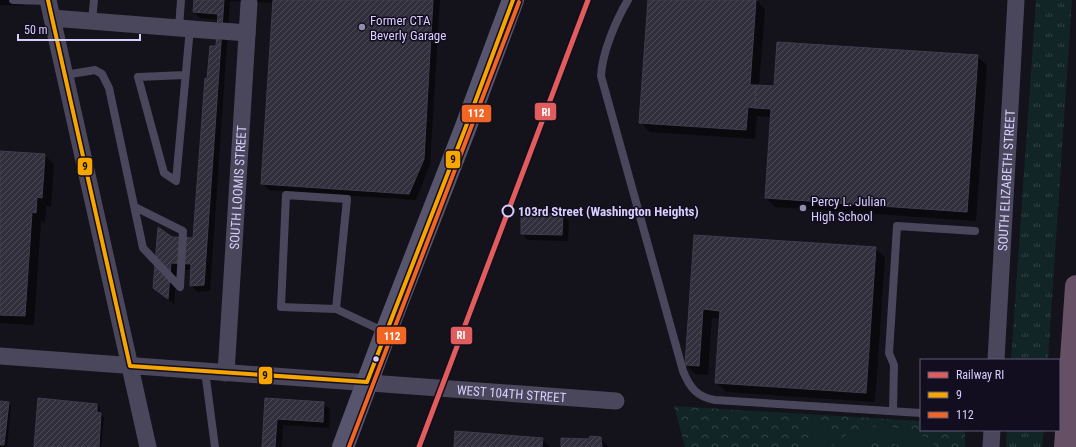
<svg xmlns="http://www.w3.org/2000/svg" width="1076" height="447" viewBox="0 0 1076 447" font-family="'Roboto Condensed',sans-serif">
  <defs>
    <pattern id="grass-tufts" width="24" height="20" patternUnits="userSpaceOnUse"><rect width="24" height="20" fill="#112426"/><path d="M3 7l-1-3M5 7V3M7 7l1-3M15 17l-1-3M17 17v-4M19 17l1-3" fill="none" stroke="#334346"/></pattern>
    <pattern id="park-crowns" width="20" height="18" patternUnits="userSpaceOnUse"><rect width="20" height="18" fill="#112426"/><path d="M2 6a3 3 0 1 1 6 0M12 15a3 3 0 1 1 6 0" fill="none" stroke="#334346"/></pattern>
    <pattern id="building-hatch" width="6" height="6" patternUnits="userSpaceOnUse"><rect width="6" height="6" fill="#322f3d"/><path d="M-1 1l2-2M0 6l6-6M5 7l2-2" fill="none" stroke="#4f4c5a"/></pattern>
  </defs>
  <rect width="100%" height="100%" fill="#14121b"/>
  <!-- grass -->
  <path fill="url(#grass-tufts)" d="M1036 0H1072L1048 360H1011Z
    M1007 430H1044L1042 447H1006Z"/>
  <!-- park -->
  <path fill="url(#park-crowns)" d="M674 406 921 421V430H965V447H685Z"/>
  <!-- pitch -->
  <path fill="#112426" d="M812 421 830 422 829 447H810Z
    M879 426C900 427 921 431 937 447H907L889 443 877 442 865 444 859 447H831C844 433 861 428 879 426Z"/>
  <!-- shadow -->
  <path fill="#0007" d="M0 0H23L24 6 0 5Z
    M195 0H440L430 165 416 200 269 190 262 183 274 3 230 1 210 291 198 292 191 286 192 270 177 269 174 304 154 287 172 238 194 240 208 80 217 47 219 20 200 18 194 12Z
    M649 0H756L765 9 759 86 775 87 977 56 987 65 976 221 775 207 766 198 772 117 757 116 755 139 650 132 640 122Z
    M0 152 44 155 54 164 51 207 46 206 45 222 41 221 34 325 0 323Z
    M562 215 569 221 568 241 528 240 522 233Z
    M695 236 875 248 885 258 875 402 726 392 716 382 721 319 712 318 708 375 695 374 686 365Z
    M266 399 324 403 330 410 329 428 283 425 282 447H263Z
    M0 402 8 403 11 406 7 447H0Z
    M97 404 100 408V414L104 417 101 447H35Z
    M600 438 609 447H562L590 440Z
    M542 439 550 447H455Z"/>
  <!-- building -->
  <path fill="url(#building-hatch)" stroke="#413c4e" d="M194 0H224L204 285 190 286 191 264 171 263 168 299 153 288 158 227 172 237 193 238 205 78 207 79 210 46H216L218 14 193 12Z
    M273 0H433L424 159 409 194 261 184Z
    M648 0H756L750 85H756L755 108 748 107 746 130 639 123Z
    M777 42 978 55 967 212 765 198 771 109 755 108 756 85 774 86Z
    M0 151 45 154 42 198 37 197 36 213 32 212 25 316 0 315Z
    M521 213 563 214 562 235 521 234Z
    M694 235 876 247 866 393 715 383 720 311 703 309 699 366 685 365Z
    M38 398 97 404V412L101 413 99 447H34Z
    M265 398 324 402 323 422 277 419 275 447H262Z
    M0 401 9 402 4 445H0Z
    M455 431 543 438 542 447H454Z
    M590 436 601 437 602 447H561V438L589 439Z"/>
  <g fill="none" stroke-linecap="round" stroke-linejoin="round">
    <!-- lane -->
    <path stroke="#4a475c" stroke-width="8" d="M13 0 49 1
      M628 0C616 20 602 53 601 76L683 371C690 388 697 397 715 400L921 413
      M92 21 94 0
      M179 28 181 0
      M65 75 95 70 102 74 109 88 143 248 180 287 183 231 135 207
      M185 75 138 77 164 173 176 181 190 28
      M336 309 347 199 286 195 281 307 336 309 385 332
      M205 371 215 447
      M893 411 894 365 889 353 897 226 975 231"/>
    <!-- street -->
    <g stroke="#4a475c" stroke-width="17">
      <path d="M48 0 148 447"/>
      <path d="M52 18 217 31"/>
      <path d="M222 31 247 33"/>
      <path id="s1" d="M0 356 616 401"/>
      <path id="s2" d="M996 360 1016 0"/>
      <path id="s3" d="M226 373 249 3"/>
      <path d="M991 447 992 430"/>
    </g>
    <!-- secondary -->
    <path stroke="#57546e" stroke-width="22" d="M343 447 386 332 465 129 513 0"/>
    <!-- highway -->
    <path stroke="#655065" stroke-width="22" d="M1065 447 1076 286"/>
    <!-- bus-1 casing -->
    <g stroke="#120e1f" stroke-width="7">
      <path id="bus-1" d="M48 0 130 366 367 382 465 129 513 0"/>
    </g>
    <!-- bus-2 casing -->
    <g stroke="#120e1f" stroke-width="7">
      <path id="bus-2" d="M349 447 519 2"/>
    </g>
    <!-- bus-1 -->
    <use href="#bus-1" stroke="#f7a600" stroke-width="4"/>
    <!-- bus-2 -->
    <use href="#bus-2" stroke="#f26522" stroke-width="4"/>
    <!-- rail-1 casing -->
    <g stroke="#120e1f" stroke-width="8">
      <path id="rail-1" d="M419 447 588 0"/>
    </g>
    <!-- rail-1 -->
    <use href="#rail-1" stroke="#e15c5c" stroke-width="5"/>
  </g>
  <!-- markers -->
  <g fill="#938dad" stroke="#120e1f" stroke-width="1.5">
    <circle cx="362" cy="27" r="4"/>
    <circle cx="803" cy="208" r="4"/>
  </g>
  <circle fill="#120e1f" stroke="#d7cffc" stroke-width="2" cx="508" cy="211" r="5.5"/>
  <circle fill="#d7cffc" stroke="#120e1f" stroke-width="1.5" cx="376" cy="359" r="3.5"/>
  <g text-anchor="middle" dominant-baseline="central" stroke-width="3" stroke-linejoin="round" paint-order="stroke">
    <!-- poi labels -->
    <g font-size="13" fill="#d7cffc" stroke="#120e1f" text-anchor="start">
      <text x="370" y="20">Former CTA<tspan x="370" dy="15">Beverly Garage</tspan></text>
      <text x="811" y="201">Percy L. Julian<tspan x="811" dy="15">High School</tspan></text>
    </g>
    <!-- street labels -->
    <g font-size="13" fill="#d7cffc" stroke="#120e1f">
      <text stroke="none"><textPath href="#s2" startOffset="180">SOUTH ELIZABETH STREET</textPath></text>
      <text stroke="none"><textPath href="#s3" startOffset="186">SOUTH LOOMIS STREET</textPath></text>
      <text stroke="none"><textPath href="#s1" startOffset="513">WEST 104TH STREET</textPath></text>
    </g>
    <!-- stop labels -->
    <g font-size="13" font-weight="bold" fill="#d7cffc" stroke="#120e1f" text-anchor="start">
      <text x="518" y="211">103rd Street (Washington Heights)</text>
    </g>
  </g>
  <g stroke="#120e1f" stroke-width="1.5">
    <rect x="534" y="102" width="23" height="19" rx="4" fill="#e15c5c"/>
    <rect x="461" y="104" width="31" height="19" rx="4" fill="#f26522"/>
    <rect x="445" y="150" width="16" height="19" rx="4" fill="#f7a600"/>
    <rect x="77" y="157" width="16" height="19" rx="4" fill="#f7a600"/>
    <rect x="450" y="326" width="23" height="19" rx="4" fill="#e15c5c"/>
    <rect x="376" y="326" width="31" height="19" rx="4" fill="#f26522"/>
    <rect x="258" y="366" width="15" height="19" rx="4" fill="#f7a600"/>
  </g>
  <g font-size="11" text-anchor="middle" font-weight="bold" fill="#fff">
    <text x="546" y="116">RI</text>
    <text x="476" y="117">112</text>
    <text x="461" y="339">RI</text>
    <text x="392" y="340">112</text>
  </g>
  <g font-size="11" text-anchor="middle" font-weight="bold" fill="#111">
    <text x="453" y="163">9</text>
    <text x="85" y="170">9</text>
    <text x="265" y="379">9</text>
  </g>
  <!-- legend -->
  <rect x="920" y="359" width="140" height="72" fill="#120e1f" stroke="#615b77"/>
  <rect x="928" y="372" width="20" height="6" fill="#e15c5c" stroke="#615b77"/>
  <text x="956" y="379" font-size="12" fill="#d7cffc">Railway RI</text>
  <rect x="928" y="392" width="20" height="6" fill="#f7a600" stroke="#615b77"/>
  <text x="956" y="399" font-size="12" fill="#d7cffc">9</text>
  <rect x="928" y="412" width="20" height="6" fill="#f26522" stroke="#615b77"/>
  <text x="956" y="419" font-size="12" fill="#d7cffc">112</text>
  <!-- scale -->
  <path d="M18 34v6h122v-6" fill="none" stroke="#d7cffc" stroke-width="2"/>
  <text x="24" y="34" font-size="12" fill="#d7cffc" stroke="#120e1f" stroke-width="3" paint-order="stroke">50 m</text>
</svg>
